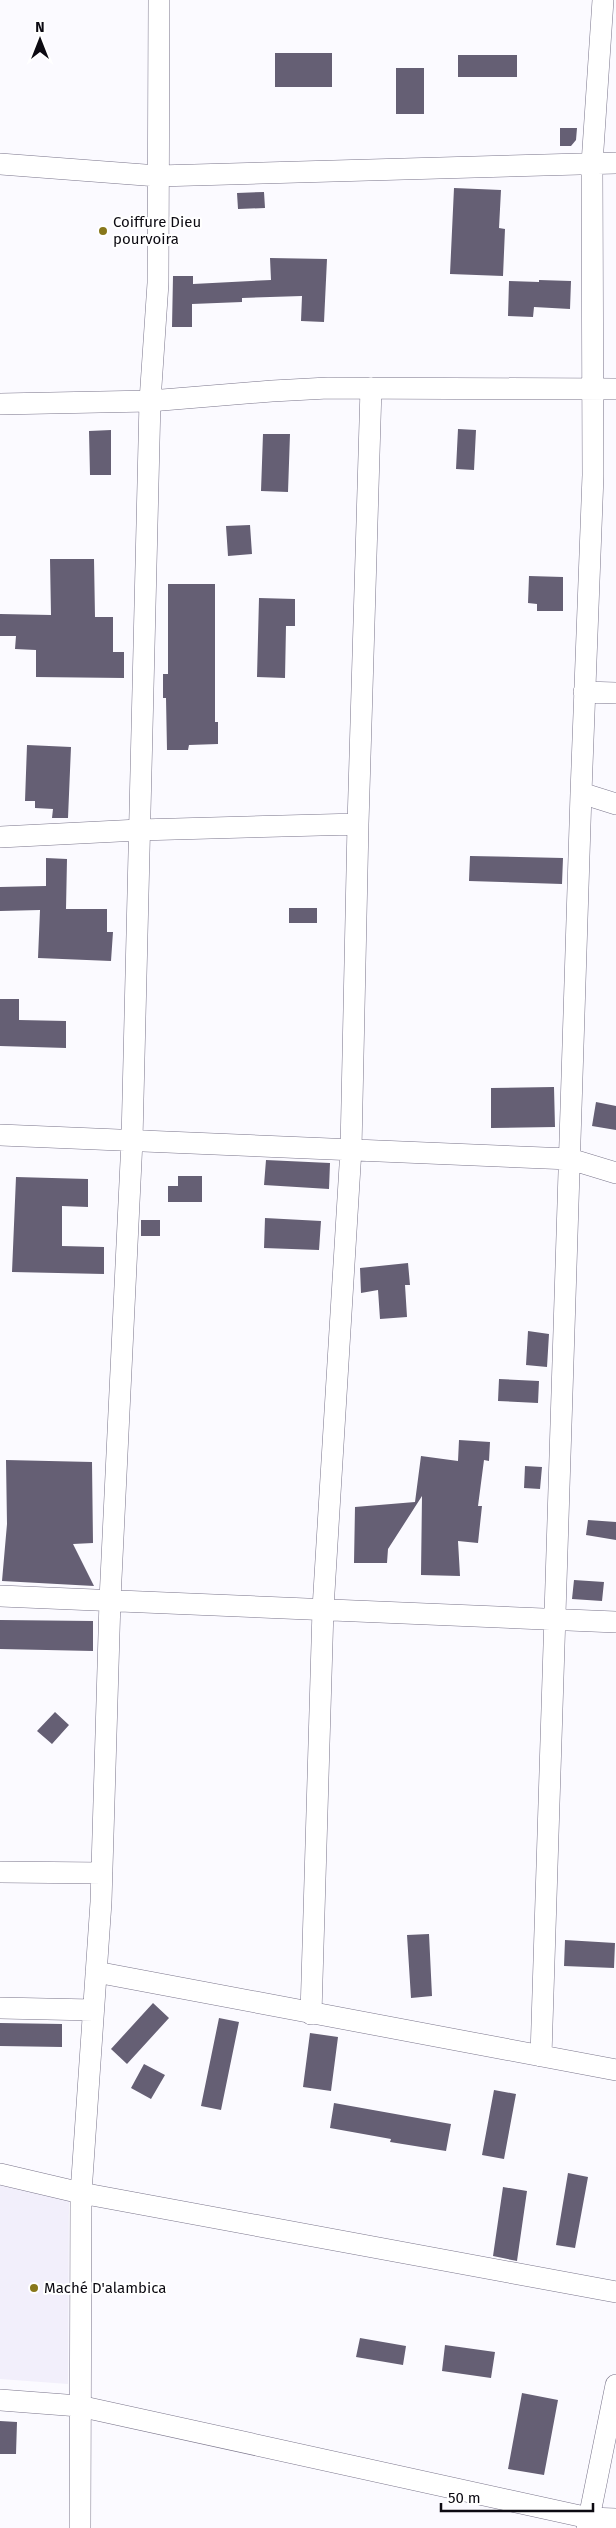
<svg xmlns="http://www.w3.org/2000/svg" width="616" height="2528" viewBox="0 0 616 2528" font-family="'Fira Sans',sans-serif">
  <rect width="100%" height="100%" fill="#fbfaff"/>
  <!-- built -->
  <path fill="#f2effb" d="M0 2181 69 2197 68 2384 0 2379Z"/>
  <!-- building -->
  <path fill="#655f74" d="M275 53H332V87H275Z
    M458 55H517V77H458Z
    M396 68H424V114H396Z
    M560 128H577L576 140 571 146H560Z
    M454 188 501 190 499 228 505 229 503 276 450 274Z
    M264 192 265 208 238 209 237 193Z
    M270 258 327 259 324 322 301 321 302 296 242 298V302L192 304V327H172L173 276H193V284L271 280Z
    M539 280 571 281 570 309 534 307 533 317 508 316 509 281 539 282Z
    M458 429 476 430 474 470 456 469Z
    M111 430V475H90L89 431Z
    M263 434H290L288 492 261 491Z
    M250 525 252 554 228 556 226 526Z
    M50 559H94L95 617H113V652H124V678L36 677V650L15 649 16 636H0V614L51 615Z
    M529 576 563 577V611H537V604L528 603Z
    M168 584H215V722H218V744L189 745 188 750H167L166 698H163V674H168Z
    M259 598 295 599V626H286L285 678 257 677Z
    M27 745 71 747 68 818H52L53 809 35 808V801H25Z
    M470 856 563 858 562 884 469 881Z
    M46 858 67 859 66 909H107V932H113L111 961 38 958 40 910 0 911V887L46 886Z
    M289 908H317V923H289Z
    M0 999H19V1020L66 1021V1048L0 1046Z
    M554 1087 555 1127 491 1128V1088Z
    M596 1102 616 1106V1130L592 1126Z
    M266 1160 330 1163 329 1189 264 1185Z
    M178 1176H202V1202H168V1186H178Z
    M16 1177 88 1179V1207L62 1206V1246L104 1247V1274L12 1272Z
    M265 1218 321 1221 319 1250 264 1248Z
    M141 1220H160V1236H141Z
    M408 1263 410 1285H405L407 1317 380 1319 378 1290 361 1293 360 1268Z
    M528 1331 549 1334 547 1367 526 1365Z
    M499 1379 539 1381 538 1403 498 1401Z
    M459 1440 490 1442 489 1461 484 1460 478 1506H482L478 1543 458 1541 460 1576 421 1575 422 1496 388 1549 387 1563H354L355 1507 415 1502 421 1456 458 1461Z
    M6 1460 92 1462 93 1543 73 1544 94 1586 2 1581 7 1524Z
    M525 1466 542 1467 540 1489 524 1488Z
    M588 1520 616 1522V1540L586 1535Z
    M574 1580 604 1582 602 1601 572 1599Z
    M0 1620 93 1621V1651L0 1649Z
    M55 1712 69 1725 52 1744 37 1731Z
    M429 1934 432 1996 411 1998 407 1935Z
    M565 1940 615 1943 614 1968 564 1966Z
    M153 2003 169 2018 127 2064 111 2049Z
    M219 2018 239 2022 221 2110 201 2106Z
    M0 2023 62 2024V2047L0 2046Z
    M310 2033 338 2037 331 2091 303 2087Z
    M144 2064 165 2075 151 2099 131 2088Z
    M494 2090 516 2094 504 2159 482 2155Z
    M334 2103 451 2124 446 2151 390 2142 391 2139 330 2128Z
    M568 2173 588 2177 575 2248 556 2245Z
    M503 2187 527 2191 517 2261 493 2256Z
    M360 2338 406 2346 403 2365 356 2357Z
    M445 2345 495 2352 491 2378 442 2371Z
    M522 2393 558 2400 544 2475 508 2469Z
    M0 2421 17 2422 16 2454H0Z"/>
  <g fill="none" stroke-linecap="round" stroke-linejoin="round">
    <!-- minor casing -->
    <g stroke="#7a758b" stroke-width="22">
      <path id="minor" d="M0 164 158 176 616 163
        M0 404 150 401 272 391 328 388 616 389
        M584 692 616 693
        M581 793 616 804
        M0 837 139 830 358 824
        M0 1135 570 1159 616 1173
        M0 1596 616 1622
        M0 1872 102 1873
        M96 1972 616 2070
        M0 2008 93 2010
        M311 2014 323 1609 351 1149 358 824 371 388
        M541 2056 581 793 593 475 592 164 603 0
        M0 2174 81 2193 616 2292
        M0 2400 79 2406 589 2518 616 2519
        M80 2528 81 2193 101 1902 110 1600 132 1140 150 401 158 283 159 0
        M587 2528 616 2385"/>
    </g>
    <!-- minor -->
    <use href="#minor" stroke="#fff" stroke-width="21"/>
  </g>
  <!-- markers -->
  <g fill="#88771b" stroke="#fff" stroke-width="2">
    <circle cx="103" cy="231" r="5"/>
    <circle cx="34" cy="2288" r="5"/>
  </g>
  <g text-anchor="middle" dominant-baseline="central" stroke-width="4" stroke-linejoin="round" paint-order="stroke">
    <!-- poi labels -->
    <g font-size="15" fill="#0c0a12" stroke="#fff" text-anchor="start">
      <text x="113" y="222">Coiffure Dieu<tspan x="113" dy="17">pourvoira</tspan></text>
      <text x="44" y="2288">Maché D'alambica</text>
    </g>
  </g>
  <!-- north arrow -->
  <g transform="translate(40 40)" stroke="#ffffff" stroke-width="4" paint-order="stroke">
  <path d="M0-4L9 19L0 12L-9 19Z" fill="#0c0a12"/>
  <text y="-8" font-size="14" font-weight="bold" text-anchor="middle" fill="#0c0a12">N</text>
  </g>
  <!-- scale -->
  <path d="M441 2503v8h152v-8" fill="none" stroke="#0c0a12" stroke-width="2.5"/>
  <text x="448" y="2503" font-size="15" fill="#0c0a12" stroke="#ffffff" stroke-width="4" paint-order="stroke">50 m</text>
</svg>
